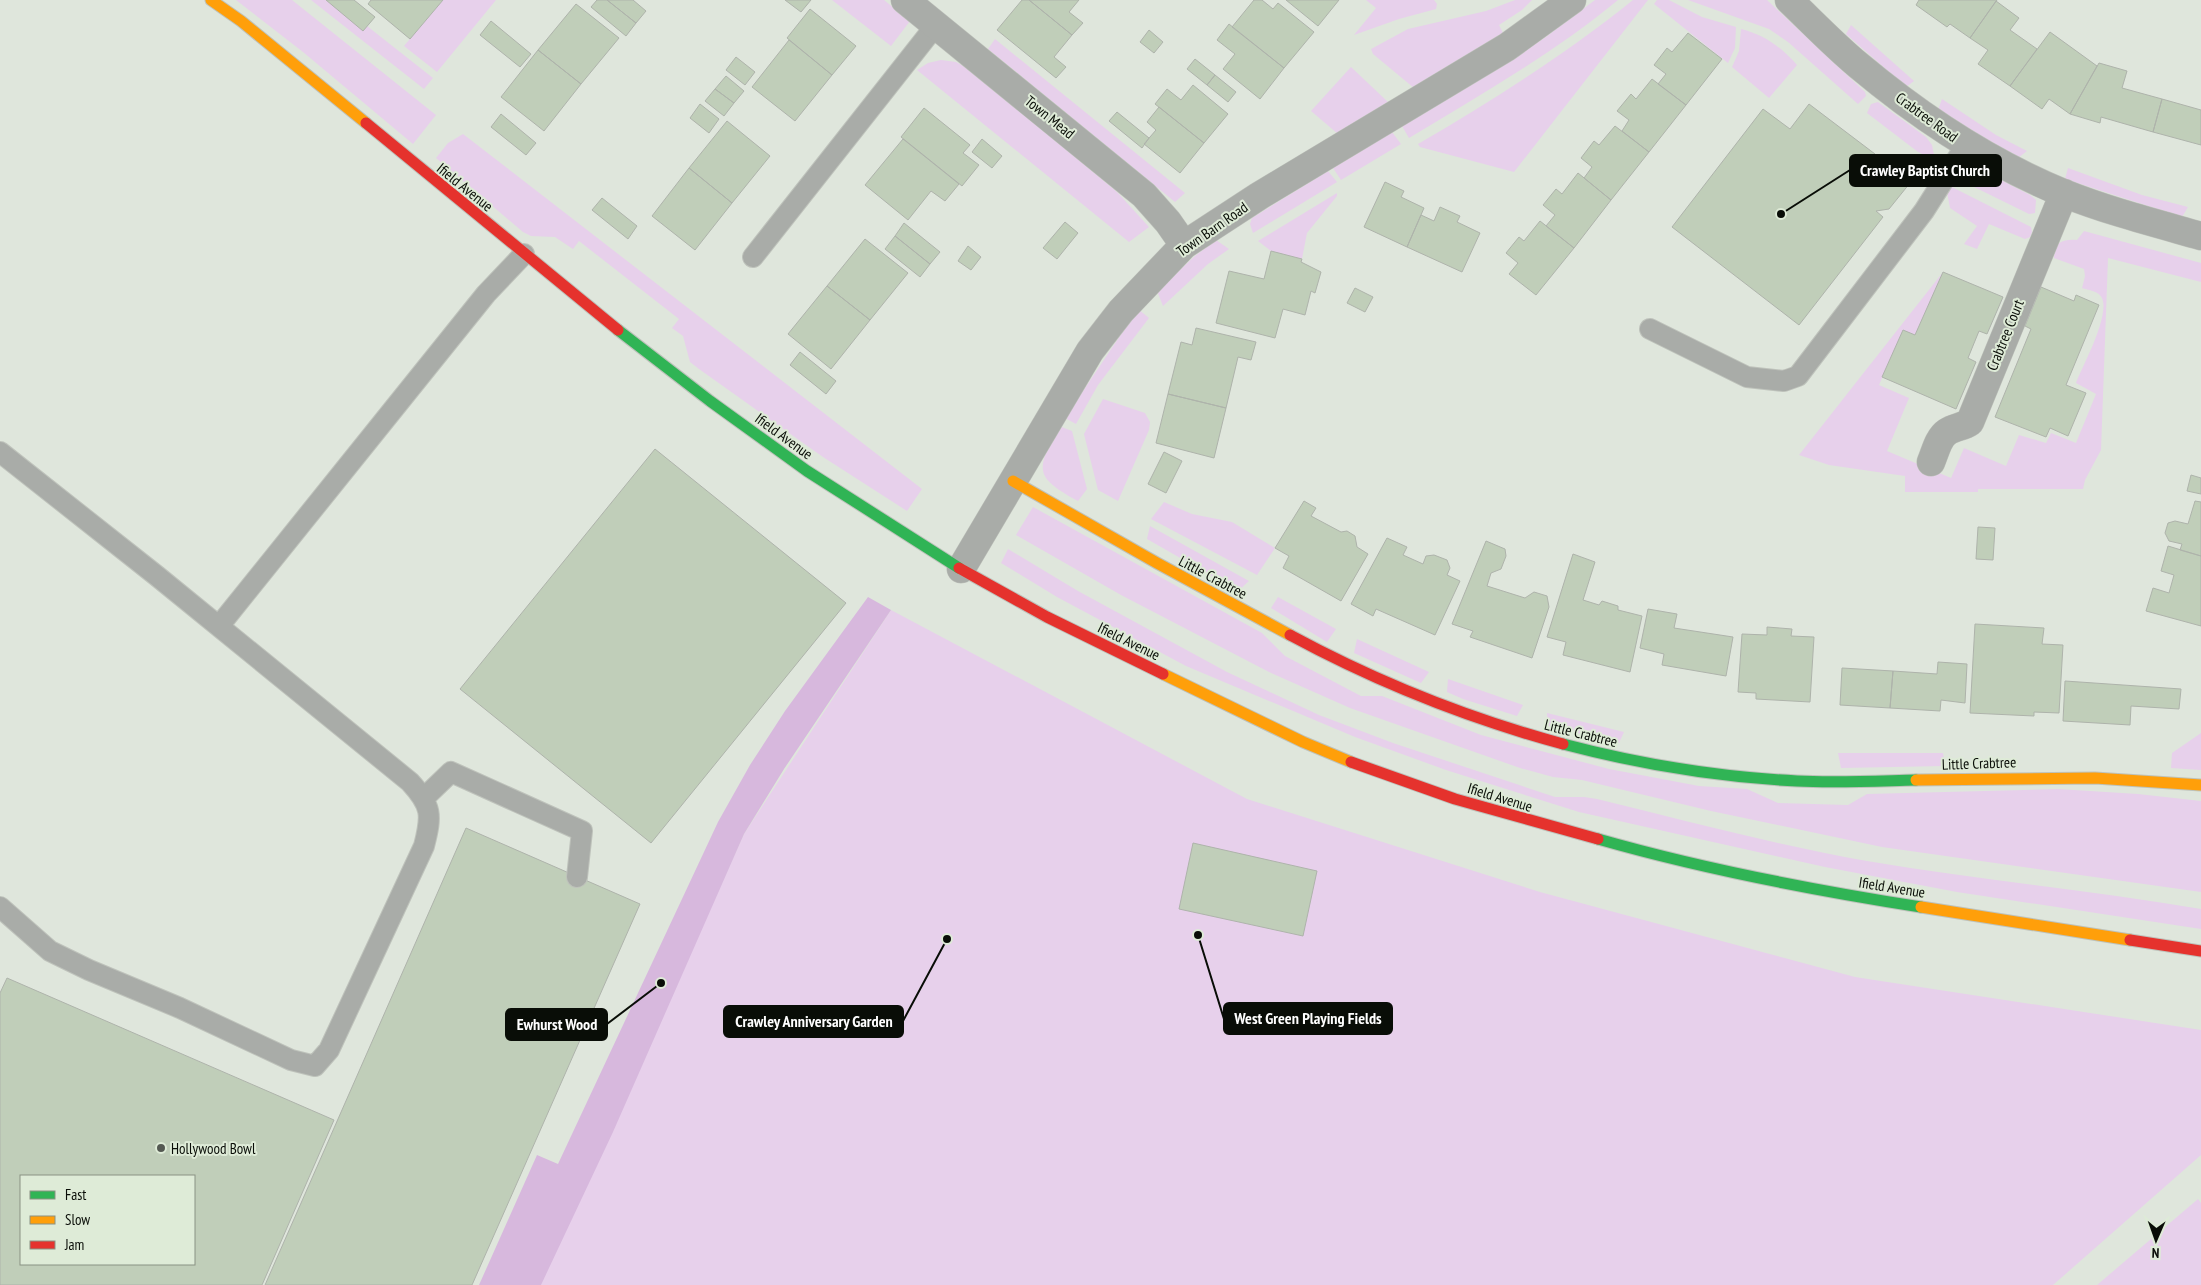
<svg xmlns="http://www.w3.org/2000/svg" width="2201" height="1285" viewBox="0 0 2201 1285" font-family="'PT Sans Narrow',sans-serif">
  <rect width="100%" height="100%" fill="#dfe6dc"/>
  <!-- green -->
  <path fill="#e7d0eb" d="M236 0H292L436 115 413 144 303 52Z
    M311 0H326L363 30 367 26 433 78 424 89Z
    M443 0H496L437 72 404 46Z
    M832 0H884L910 21 891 46Z
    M1366 0H1434L1437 4 1436 9 1399 19 1354 35 1376 8Z
    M1515 0H1532L1522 10 1499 25 1503 33 1414 88 1373 54 1371 49 1408 29 1486 11Z
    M1595 0H1618C1554 53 1480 95 1409 138L1402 126 1543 39Z
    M1633 0H1648L1514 172 1420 147 1418 144C1493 100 1566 54 1633 0Z
    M1657 0H1669L1702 17 1736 27 1735 48 1728 63 1654 4Z
    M1688 0H1767L1865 92 1866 96 1858 104 1788 42 1769 29Z
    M1851 25 1914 81 1906 87 1846 34Z
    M1741 29C1765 35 1781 47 1797 65L1769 98 1732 67 1739 51Z
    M995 39 1185 193 1175 202 988 49Z
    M941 60 956 62 976 73 1117 192 1149 227 1129 242 917 70 928 63Z
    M1351 67 1388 102 1338 134 1311 111Z
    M1942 99 1996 135 2027 151 2018 158 1988 143 1938 110Z
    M1878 102 1926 137 1932 145 1935 160 1918 152 1867 113 1871 104Z
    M1392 132 1401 144 1341 180 1333 168Z
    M463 134 922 489 907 511 823 457 699 369 690 362 683 336 672 328 679 319 579 241 573 249 555 237 531 236 523 232 436 158 448 143Z
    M2068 168 2142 195 2188 207 2182 217 2065 179Z
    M1328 171 1337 182 1253 233 1250 224 1252 218Z
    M1981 172 1988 173 2030 195 2036 200 2035 213 2029 214 1968 184 1965 177Z
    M1950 186 2031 227 2032 232 2030 237 2025 239 1989 224 1977 249 1964 244 1977 226 1950 208 1947 192Z
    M1337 193V196L1307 233 1302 259 1271 251 1258 241Z
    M2084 231 2201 263V282L2108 258 2101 450 2085 480 2083 489H1978V492H1905V476L1829 465 1799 455 1943 272 1915 335 1903 330 1879 385 1909 398 1887 451 1951 478 1964 448 2006 466 2019 435 2046 443 2051 433 2076 443 2096 394 2076 383C2083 365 2110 316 2102 298 2099 291 2088 290 2082 288L2085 276 2084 269 2054 258C2054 242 2063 239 2077 240Z
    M1216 240 1229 249 1208 264 1163 306 1157 291 1195 256Z
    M1138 309 1149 318 1098 385 1076 424 1065 418Z
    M1103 399 1145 413 1150 422 1149 430 1118 501 1098 490 1084 434Z
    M1059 426 1072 431 1087 489 1078 501C1032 476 1037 469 1059 426Z
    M1164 502 1192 514 1232 522 1275 548 1257 575 1151 519Z
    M1033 507 1262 633 1285 656 1361 696H1382L1481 735 1609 769 1699 786 1747 789 1778 803 1848 805 1867 794 2058 789 2138 794 2201 801V892L1882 847 1711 811 1582 780 1553 777 1520 768 1350 708 1269 672 1121 595 1016 535Z
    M1150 526 1249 581 1238 591 1147 539Z
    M1008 549 1078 591 1227 672 1319 715 1393 743 1555 797H1584L1597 799C1687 821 1776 845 1867 861 1978 880 2090 890 2201 909V929L1957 892 1825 867 1579 812 1446 770 1355 737 1186 666 1057 597 1001 563Z
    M1278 597 1336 629 1327 642 1271 608Z
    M891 610 1247 799 1540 892 1855 977 2201 1030V1155L2053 1285H540L744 834Z
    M1357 639 1429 672 1421 683 1354 653Z
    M1448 679 1523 705 1517 716 1463 699 1447 692Z
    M1547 713 1624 732 1619 743 1548 726Z
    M2201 733V770L2171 768 2172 753Z
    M1838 753H1943L1945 766 1841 768Z
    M2198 1199 2201 1203V1285H2097Z"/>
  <!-- forest -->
  <path fill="#d7b8dd" d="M868 597 891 610 784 769 744 834 613 1132 541 1285H479L537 1155 558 1164 718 822 750 765 785 711Z"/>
  <!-- building -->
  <path fill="#c0ceb9" stroke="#aeb3ab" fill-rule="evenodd" d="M326 0H354L375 17 363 31Z
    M371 0H443L410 39 368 4Z
    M597 0H607L636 23 626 36 591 7Z
    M607 0H633L646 11 636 23Z
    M785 0H811L801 12Z
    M1022 0H1029L1072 35 1054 57 1066 67 1056 78 997 30Z
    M1029 0H1079L1069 12 1083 23 1072 35Z
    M1254 0H1262L1273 9 1278 3 1314 32 1284 68 1232 27Z
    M1286 0H1339L1318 26Z
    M1919 0H1997L1970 38 1950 24 1947 27 1916 5Z
    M1996 1 2019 18 2010 30 2037 49 2010 86 1978 64 1988 50 1970 38Z
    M576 4 619 38 581 84 538 50Z
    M810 9 856 46 832 75 787 38Z
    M491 21 531 54 520 67 480 35Z
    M1229 24 1284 68 1260 99 1223 69 1235 54 1217 40Z
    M1149 30 1163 42 1154 53 1140 42Z
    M2050 32 2097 66 2070 114 2049 99 2042 109 2010 86Z
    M1688 33 1722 59 1686 105 1658 84 1666 74 1654 65 1667 48 1672 52Z
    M789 40 832 75 795 121 752 87Z
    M538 50 581 84 544 131 501 97Z
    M736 57 755 72 745 85 726 70Z
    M1195 59 1215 75 1207 85 1187 69Z
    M2099 63 2127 71 2122 88 2162 99 2153 132 2101 117 2100 123 2070 114Z
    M1215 75 1236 92 1228 102 1207 85Z
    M726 76 744 91 734 103 715 89Z
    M1652 79 1686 105 1649 152 1622 131 1629 120 1617 111 1631 94 1636 99Z
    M1193 85 1228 114 1204 143 1155 104 1167 89 1181 100Z
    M715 89 734 103 724 116 705 101Z
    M2162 99 2201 110V145L2153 132Z
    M700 104 719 119 709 133 690 118Z
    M1809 104 1875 154 1870 162H1883L1910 183 1889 209 1876 211 1883 217 1799 325 1672 227 1763 109 1790 129Z
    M1159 107 1204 143 1180 173 1144 144 1156 130 1147 122Z
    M924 108 970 145 963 153 979 165 962 186 901 137Z
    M1117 112 1149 138 1142 148 1109 121Z
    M501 114 536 143 526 155 491 127Z
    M727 121 770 156 732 203 689 168Z
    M1615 126 1649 152 1611 200 1584 178 1592 167 1581 158 1594 141 1599 145Z
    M903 139 959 184 945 201 931 191 908 220 865 185Z
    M982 139 1002 156 992 168 972 152Z
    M689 168 732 203 695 250 652 216Z
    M1578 173 1611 200 1574 248 1546 226 1555 215 1543 205 1556 189 1562 194Z
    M1385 182 1404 191 1401 197 1424 208 1407 247 1364 227Z
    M602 198 637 226 628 239 592 210Z
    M1440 207 1460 216 1457 222 1480 233 1462 272 1407 247 1421 215 1434 221Z
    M1540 221 1574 248 1536 295 1509 274 1518 263 1506 253 1519 237 1524 241Z
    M1065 222 1078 233 1057 259 1043 248Z
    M904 223 940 252 930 264 895 236Z
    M895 236 930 264 920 277 885 249Z
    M865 239 908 273 870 320 827 286Z
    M968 246 981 257 971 270 958 261Z
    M1271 251 1302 259 1301 262 1321 272 1315 293 1311 291 1305 315 1283 309 1275 338 1216 323 1229 271 1264 279Z
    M1943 272 2003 297 1987 334 1979 331 1968 358 1976 362 1956 409 1882 377 1903 330 1915 335Z
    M827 286 870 320 831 369 788 334Z
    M2041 287 2074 301 2076 295 2099 305 2066 385 2086 393 2068 436 2050 428 2046 437 1995 417 2031 329 2025 326Z
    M1355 288 1373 297 1365 312 1347 303Z
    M1196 328 1256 342 1251 360 1238 357 1226 408 1168 394 1181 342 1192 345Z
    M800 352 836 381 826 394 790 365Z
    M1168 394 1226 408 1214 458 1156 443Z
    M655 449 846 603 651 843 460 689Z
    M1164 452 1182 461 1166 493 1148 484Z
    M2191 475 2201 478V494L2187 491Z
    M1304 501 1316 508 1311 516 1341 532 1347 531 1355 536 1357 547 1368 554 1341 601 1283 568 1289 556 1275 548Z
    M2195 501 2201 502V556L2180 550 2182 544 2169 541 2165 533 2168 523 2175 521 2188 524Z
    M1978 527 1995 528 1993 560 1976 559Z
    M1387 538 1407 547 1403 555 1423 564 1426 556 1434 555 1447 560 1450 568 1447 575 1460 581 1435 635 1376 609 1373 616 1351 604Z
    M1486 541 1505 549 1506 556 1501 569 1491 573 1487 586 1525 598 1534 592 1547 596 1549 607 1532 658 1470 637 1473 631 1452 624Z
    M2168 546 2201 556V626L2146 611 2153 588 2169 593 2174 575 2161 571Z
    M1573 554 1595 562 1583 600 1599 605 1602 601 1618 606V610L1642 616 1630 672 1563 655 1566 642 1547 637Z
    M1648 609 1677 614 1674 628 1733 637 1726 676 1662 665 1664 654 1640 648Z
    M1975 624 2044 628 2042 644 2063 645 2059 713 2034 712V716L1970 713Z
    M1767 627 1792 629 1791 636 1814 637 1810 702 1756 699V693L1738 692 1742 634 1767 635Z
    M1938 662 1967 664 1965 703 1941 700 1940 711 1890 708 1893 671 1937 674Z
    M1842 668 1893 671 1890 708 1840 705Z
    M2065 681 2181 689 2179 709 2131 706 2130 725 2063 721Z
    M466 828 640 904 472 1285H265Z
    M1193 843 1317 871 1303 936 1179 909Z
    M7 978 334 1120 262 1285H0V993ZM21 1176H194V1264H21Z"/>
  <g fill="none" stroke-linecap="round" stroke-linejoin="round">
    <!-- lane casing -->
    <g stroke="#bec2bb" stroke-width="22">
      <path id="lane" d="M753 257 936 25
        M1650 329 1747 377 1784 381 1798 376 1924 211 1966 145
        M0 452 157 576 410 782C432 806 432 815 424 846L329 1050 315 1066 291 1060 180 1008 89 970 50 951 0 907
        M219 626 486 294 524 254
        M424 798 451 772 582 831 577 877"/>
    </g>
    <!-- street casing -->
    <g stroke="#bec2bb" stroke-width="29">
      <path id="street" d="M905 0 1144 195 1168 222 1184 245
        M1789 0C1812 22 1834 45 1858 65 1920 117 1988 162 2063 193 2108 211 2155 223 2201 236
        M1931 462C1935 453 1938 438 1947 432 1954 427 1963 427 1970 422L2064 193
        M961 569 1090 351 1121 311 1184 245 1259 196 1507 47 1572 0"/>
    </g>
    <!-- fast casing -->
    <g stroke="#bec2bb" stroke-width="13">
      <path id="fast" d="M618 330 710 401 807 471 959 568
        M1563 744C1639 764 1718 777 1797 781 1837 783 1876 781 1916 780
        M1598 839C1703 869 1812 890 1921 907"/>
    </g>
    <!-- slow casing -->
    <g stroke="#bec2bb" stroke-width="13">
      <path id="slow" d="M211 0 241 21 366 123
        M1013 481 1157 563 1290 635
        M1163 674 1303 742 1351 762
        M1916 780 2095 778 2201 785
        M1921 907 2130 940"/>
    </g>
    <!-- jam casing -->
    <g stroke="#bec2bb" stroke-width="13">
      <path id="jam" d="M366 123 618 330
        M959 568 1047 617 1163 674
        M1290 635C1377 682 1467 718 1563 744
        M1351 762 1455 799 1598 839
        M2130 940 2201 951"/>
    </g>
    <!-- lane -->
    <use href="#lane" stroke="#a9aca8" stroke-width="20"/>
    <!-- street -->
    <use href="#street" stroke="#a9aca8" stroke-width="28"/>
    <!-- fast -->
    <use href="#fast" stroke="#30b455" stroke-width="11"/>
    <!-- slow -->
    <use href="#slow" stroke="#ff9f0a" stroke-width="11"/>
    <!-- jam -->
    <use href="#jam" stroke="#e5322d" stroke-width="11"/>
  </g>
  <!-- markers -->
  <circle fill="#545952" stroke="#deebd7" stroke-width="2" cx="161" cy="1148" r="5"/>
  <g text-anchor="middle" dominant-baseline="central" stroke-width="4" stroke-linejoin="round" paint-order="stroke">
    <!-- street labels -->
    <g font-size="15" fill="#090d07" stroke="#deebd7">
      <text transform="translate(1050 117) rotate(39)">Town Mead</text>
      <text transform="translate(1927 117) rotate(36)">Crabtree Road</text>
      <text transform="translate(465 187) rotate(39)">Ifield Avenue</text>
      <text transform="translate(1212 229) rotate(-35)">Town Barn Road</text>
      <text transform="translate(2005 335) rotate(-68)">Crabtree Court</text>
      <text transform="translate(784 436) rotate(36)">Ifield Avenue</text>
      <text transform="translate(1213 577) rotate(28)">Little Crabtree</text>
      <text transform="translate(1129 641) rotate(26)">Ifield Avenue</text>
      <text transform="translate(1581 733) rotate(14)">Little Crabtree</text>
      <text transform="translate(1979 763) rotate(-2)">Little Crabtree</text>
      <text transform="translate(1500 797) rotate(17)">Ifield Avenue</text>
      <text transform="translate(1892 887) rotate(9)">Ifield Avenue</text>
    </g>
    <!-- poi labels -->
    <g font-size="15" fill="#090d07" stroke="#deebd7" text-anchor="start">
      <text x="171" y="1148">Hollywood Bowl</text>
    </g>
  </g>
  <!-- callouts -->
  <path fill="none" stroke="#090d07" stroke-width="2" d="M1781 214L1850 170M1198 935L1224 1019M947 939L903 1021M661 983L607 1024"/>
  <g fill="#090d07" stroke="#deebd7" stroke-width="2">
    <circle cx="1781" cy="214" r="5"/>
    <circle cx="1198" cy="935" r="5"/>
    <circle cx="947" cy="939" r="5"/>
    <circle cx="661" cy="983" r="5"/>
  </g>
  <g fill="#090d07" stroke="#090d07" stroke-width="2">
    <rect x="1850" y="155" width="151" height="31" rx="5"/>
    <rect x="1224" y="1003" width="168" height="31" rx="5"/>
    <rect x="724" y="1006" width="179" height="31" rx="5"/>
    <rect x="506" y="1009" width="101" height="31" rx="5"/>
  </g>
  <g font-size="16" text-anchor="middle" font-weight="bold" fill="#fff">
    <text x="1925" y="176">Crawley Baptist Church</text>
    <text x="1308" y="1024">West Green Playing Fields</text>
    <text x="814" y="1027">Crawley Anniversary Garden</text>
    <text x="557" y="1030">Ewhurst Wood</text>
  </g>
  <!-- legend -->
  <rect x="20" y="1175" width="175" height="90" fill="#deebd7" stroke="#899284"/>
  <rect x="30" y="1191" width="25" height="8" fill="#30b455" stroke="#899284"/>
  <text x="65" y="1200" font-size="15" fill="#090d07">Fast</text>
  <rect x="30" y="1216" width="25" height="8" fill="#ff9f0a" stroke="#899284"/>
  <text x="65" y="1225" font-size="15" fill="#090d07">Slow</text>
  <rect x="30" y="1241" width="25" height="8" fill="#e5322d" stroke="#899284"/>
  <text x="65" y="1250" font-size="15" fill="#090d07">Jam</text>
  <!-- north arrow -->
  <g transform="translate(2156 1240) rotate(182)" stroke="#deebd7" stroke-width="4" paint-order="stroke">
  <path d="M0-4L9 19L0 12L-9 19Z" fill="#090d07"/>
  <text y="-8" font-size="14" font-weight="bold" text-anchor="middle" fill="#090d07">N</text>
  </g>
</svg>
